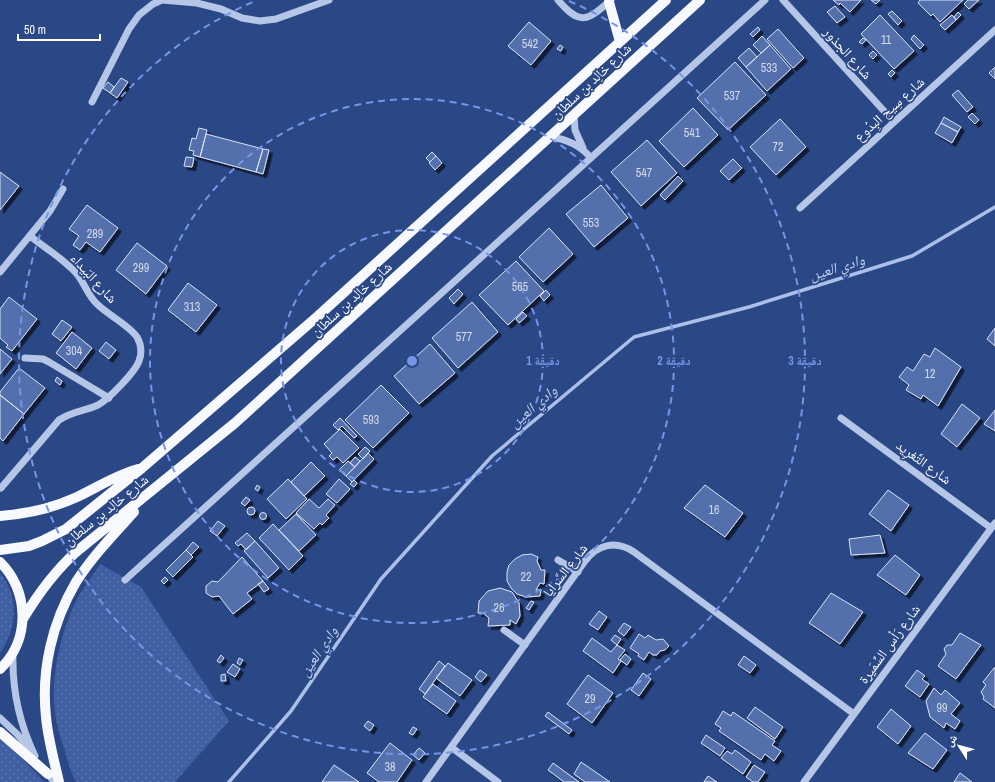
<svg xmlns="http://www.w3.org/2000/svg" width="995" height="782" viewBox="0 0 995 782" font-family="'Archivo Narrow','Noto Naskh Arabic',sans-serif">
  <defs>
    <pattern id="park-dots" width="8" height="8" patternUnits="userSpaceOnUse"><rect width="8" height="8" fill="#3f5fa2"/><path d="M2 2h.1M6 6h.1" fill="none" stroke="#5c77b0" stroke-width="1.8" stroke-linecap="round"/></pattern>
    <filter id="shadow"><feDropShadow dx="3.5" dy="3.5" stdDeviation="0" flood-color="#0009"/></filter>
  </defs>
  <rect width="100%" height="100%" fill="#2a4786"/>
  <!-- park -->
  <path fill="url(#park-dots)" d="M100 564 141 587 229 721 175 782H76C70 771 67 759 64 748 60 736 56 724 55 712 50 675 62 625 81 592 87 583 94 574 100 564Z
    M0 573C20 597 17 629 0 653Z
    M0 737 33 770 44 782H0Z"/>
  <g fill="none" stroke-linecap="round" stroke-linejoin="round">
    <!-- stream -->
    <path stroke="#abbfe8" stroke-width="3.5" d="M229 782 291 711 381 579 492 456 634 337 749 307 912 256 995 207"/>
  </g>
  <!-- building -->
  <path fill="#5370ad" stroke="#d9e3f6" filter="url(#shadow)" d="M833 0H861L850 12 840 3 839 5Z
    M871 0H880L876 4Z
    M920 0H963L940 22 933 14 931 16 918 3Z
    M968 0H979L969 9 964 4Z
    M835 6 845 17 837 23 827 12Z
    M892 11 902 21 898 25 888 14Z
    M958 12 961 15 956 20 954 17Z
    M880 15 914 51 894 69 861 34Z
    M952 15 956 20 945 30 940 25Z
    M529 22 551 41 531 65 508 46Z
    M758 27 760 30 753 37 750 34Z
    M778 29 804 58 793 68 767 39Z
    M914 35 924 45 920 49 911 39Z
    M762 36 770 45 761 53 753 45Z
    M863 38 866 40 862 44 859 42Z
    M560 45 563 47 561 51 557 49Z
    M770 45 791 69 767 91 746 67Z
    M749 48 757 57 746 67 738 58Z
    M873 51 877 55 873 59 869 55Z
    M735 62 766 95 728 130 697 98Z
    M995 67V79L989 73Z
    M892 70 895 73 891 77 888 74Z
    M121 78 128 82 117 98 110 93Z
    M108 82 114 87 110 93 103 88Z
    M958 90 973 107 967 112 952 95Z
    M693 108 718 135 684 167 659 141Z
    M972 113 979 120 975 124 968 117Z
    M944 117 961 127 958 132 941 123Z
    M780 119 806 147 776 175 750 147Z
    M941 123 958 132 952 143 935 133Z
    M199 128 207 130 200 157 193 155 194 151 189 150 192 138 196 139Z
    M206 134 263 149 256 172 200 157Z
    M647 140 677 173 641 206 611 172Z
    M263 149 269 150 263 174 256 172Z
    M432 152 436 156 430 162 426 158Z
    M436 156 442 163 435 170 429 163Z
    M186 157 194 158 192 167 184 166Z
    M733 159 742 168 729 180 720 171Z
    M0 172 19 186 0 210Z
    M678 176 683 181 665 200 660 195Z
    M601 185 628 218 594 247 566 214Z
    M87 205 118 228 100 252 86 242 80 250 73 245 79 236 69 229Z
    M549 228 573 254 543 282 519 257Z
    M137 243 167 266 146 294 116 270Z
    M516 261 544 291 508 325 479 295Z
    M188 283 217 305 196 332 168 310Z
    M458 289 463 294 454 304 449 298Z
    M546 290 550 295 544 301 540 296Z
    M9 297 37 319 12 351 6 347 8 345 0 338V309Z
    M472 302 498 332 458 368 432 338Z
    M523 312 527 316 519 323 516 319Z
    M62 320 72 327 61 341 52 334Z
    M995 328V346L987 339Z
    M72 332 92 348 76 369 56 353Z
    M106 342 116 350 109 359 99 351Z
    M430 344 455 373 419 404 394 376Z
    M935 348 961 367 938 406 923 395 921 399 906 390 909 385 899 377 907 367 913 371 924 354 930 357Z
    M0 349 12 359 0 374Z
    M19 368 45 388 24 414 0 395V392Z
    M57 377 62 381 60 385 55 381Z
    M381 385 409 413 373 448 345 420Z
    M0 395 24 414 3 441 0 438Z
    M962 404 980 418 957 447 941 434Z
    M995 410V431L984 424Z
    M340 418 357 436 354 438 342 426 338 430 333 425Z
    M340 429 359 448 343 463 337 457 333 460 329 456 332 453 324 444Z
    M365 447 370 451 363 459 358 454Z
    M368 453 374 459 352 482 346 476Z
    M355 457 360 461 355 467 350 463Z
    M348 461 355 467 346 476 339 470Z
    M311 462 325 476 304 496 291 482Z
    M288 479 307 499 286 519 267 499Z
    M339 479 350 489 337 503 326 494Z
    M354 480 357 483 354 487 350 484Z
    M257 485 260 487 258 491 255 489Z
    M705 485 743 513 725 537 684 508Z
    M888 490 909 505 891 531 869 514Z
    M246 497 250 500 245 506 241 503Z
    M309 499 319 508 328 499 335 505 326 515 329 518 322 525 320 523 314 529 296 513Z
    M247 511a4 4 0 1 1 8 0a4 4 0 1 1-8 0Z
    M259.5 516a3.5 3.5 0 1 1 7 0a3.5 3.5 0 1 1-7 0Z
    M296 514 316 535 299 551 279 530Z
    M218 521 225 526 217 536 210 531Z
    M273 524 303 556 289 570 259 538Z
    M247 533 255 541 246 550 241 544 238 546 235 543Z
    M880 535 885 553 851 555 849 539Z
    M255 541 279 568 268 578 244 551Z
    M193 542 199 547 191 555 186 550Z
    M186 550 193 557 173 577 166 570Z
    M531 554 538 557 537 561 541 570H545L544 584 540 583 536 590H541L540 596 526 597 517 594 511 588 507 581V572L509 565 515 559 522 555Z
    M895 555 920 575 906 595 877 575Z
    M242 557 263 581 247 593 252 599 233 614 219 596 212 597 206 593V586L212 581 218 582Z
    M165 577 168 580 164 584 161 581Z
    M263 581 269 589 264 592 258 584Z
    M500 588 512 592 519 603 520 616 516 624 510 620V625L488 626 489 618 483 613H478L479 601 488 591Z
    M831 593 863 612 840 644 809 623Z
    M531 601 534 602 529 610 526 608Z
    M599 611 607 617 598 630 589 624Z
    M624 623 631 627 624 636 618 631Z
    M960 633 981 645 956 679 938 666 946 654 944 649 947 645H952Z
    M639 634 645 638 648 635 656 640 663 639 669 646 665 650 660 651 657 655H653L649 652 644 660 638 656 639 654 630 648Z
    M615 635 621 639 617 645 611 640Z
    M592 638 611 652 617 645 625 650 618 659 621 661 613 673 583 651Z
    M625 654 631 659 627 665 620 660Z
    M221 655 224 658 220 663 217 661Z
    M744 656 756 665 750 673 738 665Z
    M239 658 243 660 240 665 237 663Z
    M439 661 445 666 425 694 419 689Z
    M448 663 472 680 460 696 436 678Z
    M233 664 240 669 235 677 227 672Z
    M994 668H995V708L983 699 984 697 981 692 986 685 983 682Z
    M480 670 487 675 481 682 475 677Z
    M917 670 925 676 922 679 929 684 920 697 905 686Z
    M643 673 651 679 639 696 631 690Z
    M225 674 226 681H221V675Z
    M588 675 613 693 592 723 567 704Z
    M433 684 456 701 447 714 423 697Z
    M934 688 941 695 945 690 960 703 951 714 960 721 955 729 946 723 944 728 930 717 926 701Z
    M755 707 783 727 775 739 747 718Z
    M891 709 911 726 898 744 877 727Z
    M723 711 731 716 733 712 775 741 772 745 781 751 774 761 765 754 761 760 719 731 721 728 715 724Z
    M548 712 572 730 569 734 545 716Z
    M368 721 374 725 370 731 364 726Z
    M413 727 417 729 413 735 409 733Z
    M925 733 947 750 933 769 908 753Z
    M706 735 725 748 720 756 701 743Z
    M390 743 412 760 397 782H379L367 773Z
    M419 748 425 753 419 760 413 755Z
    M735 750 751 762 743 774 721 758 727 751 732 754Z
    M581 762 610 782H585L574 774Z
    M553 763 579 782H564L548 770Z
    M334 765 359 782H322Z
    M754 765 765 772 758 782H753L746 777Z
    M960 773 972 782H954Z
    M708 776 717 782H704Z"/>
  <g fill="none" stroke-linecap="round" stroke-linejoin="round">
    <!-- minor -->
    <path stroke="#b6c6e7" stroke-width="7" d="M558 0C580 26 587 21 611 0
      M783 0 894 122
      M92 102 129 29 139 15 153 4 162 0 197 3 221 9 242 18 260 21 276 19 329 0
      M574 115 575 130 583 148
      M550 137C567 139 580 145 591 158
      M800 208 995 30
      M0 272 50 211 63 189
      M25 358 43 359 49 362 109 398
      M841 418 991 528
      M1 488 59 420C72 411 85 411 98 405 109 399 135 372 139 361 142 353 141 344 137 337 129 325 108 315 97 304 88 296 85 284 77 274 64 259 45 248 30 236
      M558 560 578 572
      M125 580 765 0
      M504 630 525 645
      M13 654C12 690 19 723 35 756
      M0 718 17 734 28 747
      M451 747 498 782
      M46 771 54 782
      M426 782 585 561C598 544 616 540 634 552L854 714
      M804 782 995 523"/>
    <!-- major -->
    <path stroke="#f7f9fe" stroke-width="10" d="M609 2 620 42
      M0 516C27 514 53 508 77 497 98 487 116 475 138 469
      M0 550 29 546 42 541 66 529 142 468 318 316 666 0
      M0 562C29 590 31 640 0 669
      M23 619C38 594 54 572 76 552L235 423 700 0
      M0 732 48 774
      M59 782C54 760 48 739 46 717 41 670 52 623 76 582 92 557 114 534 134 512"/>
  </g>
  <!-- distance rings -->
  <g fill="none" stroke="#7795e8" stroke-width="2" stroke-dasharray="7 5">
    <circle cx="412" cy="361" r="131"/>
    <circle cx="412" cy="361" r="262"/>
    <path d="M569 1A393 393 0 1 1 255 1"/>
  </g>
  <g text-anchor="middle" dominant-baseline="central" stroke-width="3.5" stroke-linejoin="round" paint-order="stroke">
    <!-- number labels -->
    <g font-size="12" fill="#d4dbea">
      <text x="886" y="40">11</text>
      <text x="530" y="44">542</text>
      <text x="769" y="68">533</text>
      <text x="732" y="96">537</text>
      <text x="692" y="133">541</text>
      <text x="778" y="147">72</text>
      <text x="644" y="173">547</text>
      <text x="591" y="223">553</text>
      <text x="95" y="234">289</text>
      <text x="141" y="268">299</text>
      <text x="520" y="287">565</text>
      <text x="192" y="307">313</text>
      <text x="464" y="337">577</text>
      <text x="74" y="351">304</text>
      <text x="930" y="374">12</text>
      <text x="371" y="420">593</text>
      <text x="714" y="510">16</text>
      <text x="526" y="577">22</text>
      <text x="499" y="608">26</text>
      <text x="590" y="699">29</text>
      <text x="942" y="708">99</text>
      <text x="390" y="767">38</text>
    </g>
    <!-- street labels -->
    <g font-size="14" fill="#fff" stroke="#2a4786">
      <text transform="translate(848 53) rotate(48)">شارع الجذور</text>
      <text transform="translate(591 81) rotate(-43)">شارع خالِد بن سلطان</text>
      <text transform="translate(889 109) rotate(-42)">شارع سِيح البِدُوع</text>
      <text transform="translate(94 278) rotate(48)">شارع البَيداء</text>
      <text transform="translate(351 299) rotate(-42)">شارع خالِد بن سلطان</text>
      <text transform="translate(924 462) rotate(36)">شارع التَّغرِيد</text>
      <text transform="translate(106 510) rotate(-39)">شارع خالِد بن سلطان</text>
      <text transform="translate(565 570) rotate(-52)">شارع السَّرايا</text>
      <text transform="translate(889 644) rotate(-54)">شارع رَأس السِّمَيرة</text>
    </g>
    <!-- water labels -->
    <g font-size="15" font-style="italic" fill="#c1d0ef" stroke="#2a4786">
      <text transform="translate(837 267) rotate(-17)">وادي العين</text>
      <text transform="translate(533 406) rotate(-40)">وادي العين</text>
      <text transform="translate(318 651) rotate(-56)">وادي العين</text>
    </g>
  </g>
  <circle cx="412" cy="361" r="6" fill="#7795e8" stroke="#2a4786" stroke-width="2"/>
  <g font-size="12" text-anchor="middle" font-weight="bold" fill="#7795e8" stroke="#2a4786" stroke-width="3.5" stroke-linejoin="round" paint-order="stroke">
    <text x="543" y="365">1 دقيقة</text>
    <text x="674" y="365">2 دقيقة</text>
    <text x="805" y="365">3 دقيقة</text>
  </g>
  <!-- north arrow -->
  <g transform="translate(959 746) rotate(306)" stroke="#2a4786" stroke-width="3" paint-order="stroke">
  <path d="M0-3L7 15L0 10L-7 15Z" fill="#ffffff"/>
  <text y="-6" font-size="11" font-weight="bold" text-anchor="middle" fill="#ffffff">ش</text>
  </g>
  <!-- scale -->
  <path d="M18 34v6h82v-6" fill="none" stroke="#ffffff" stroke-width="2"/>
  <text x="24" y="34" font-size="12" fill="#ffffff" stroke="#2a4786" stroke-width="3" paint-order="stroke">50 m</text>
</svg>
